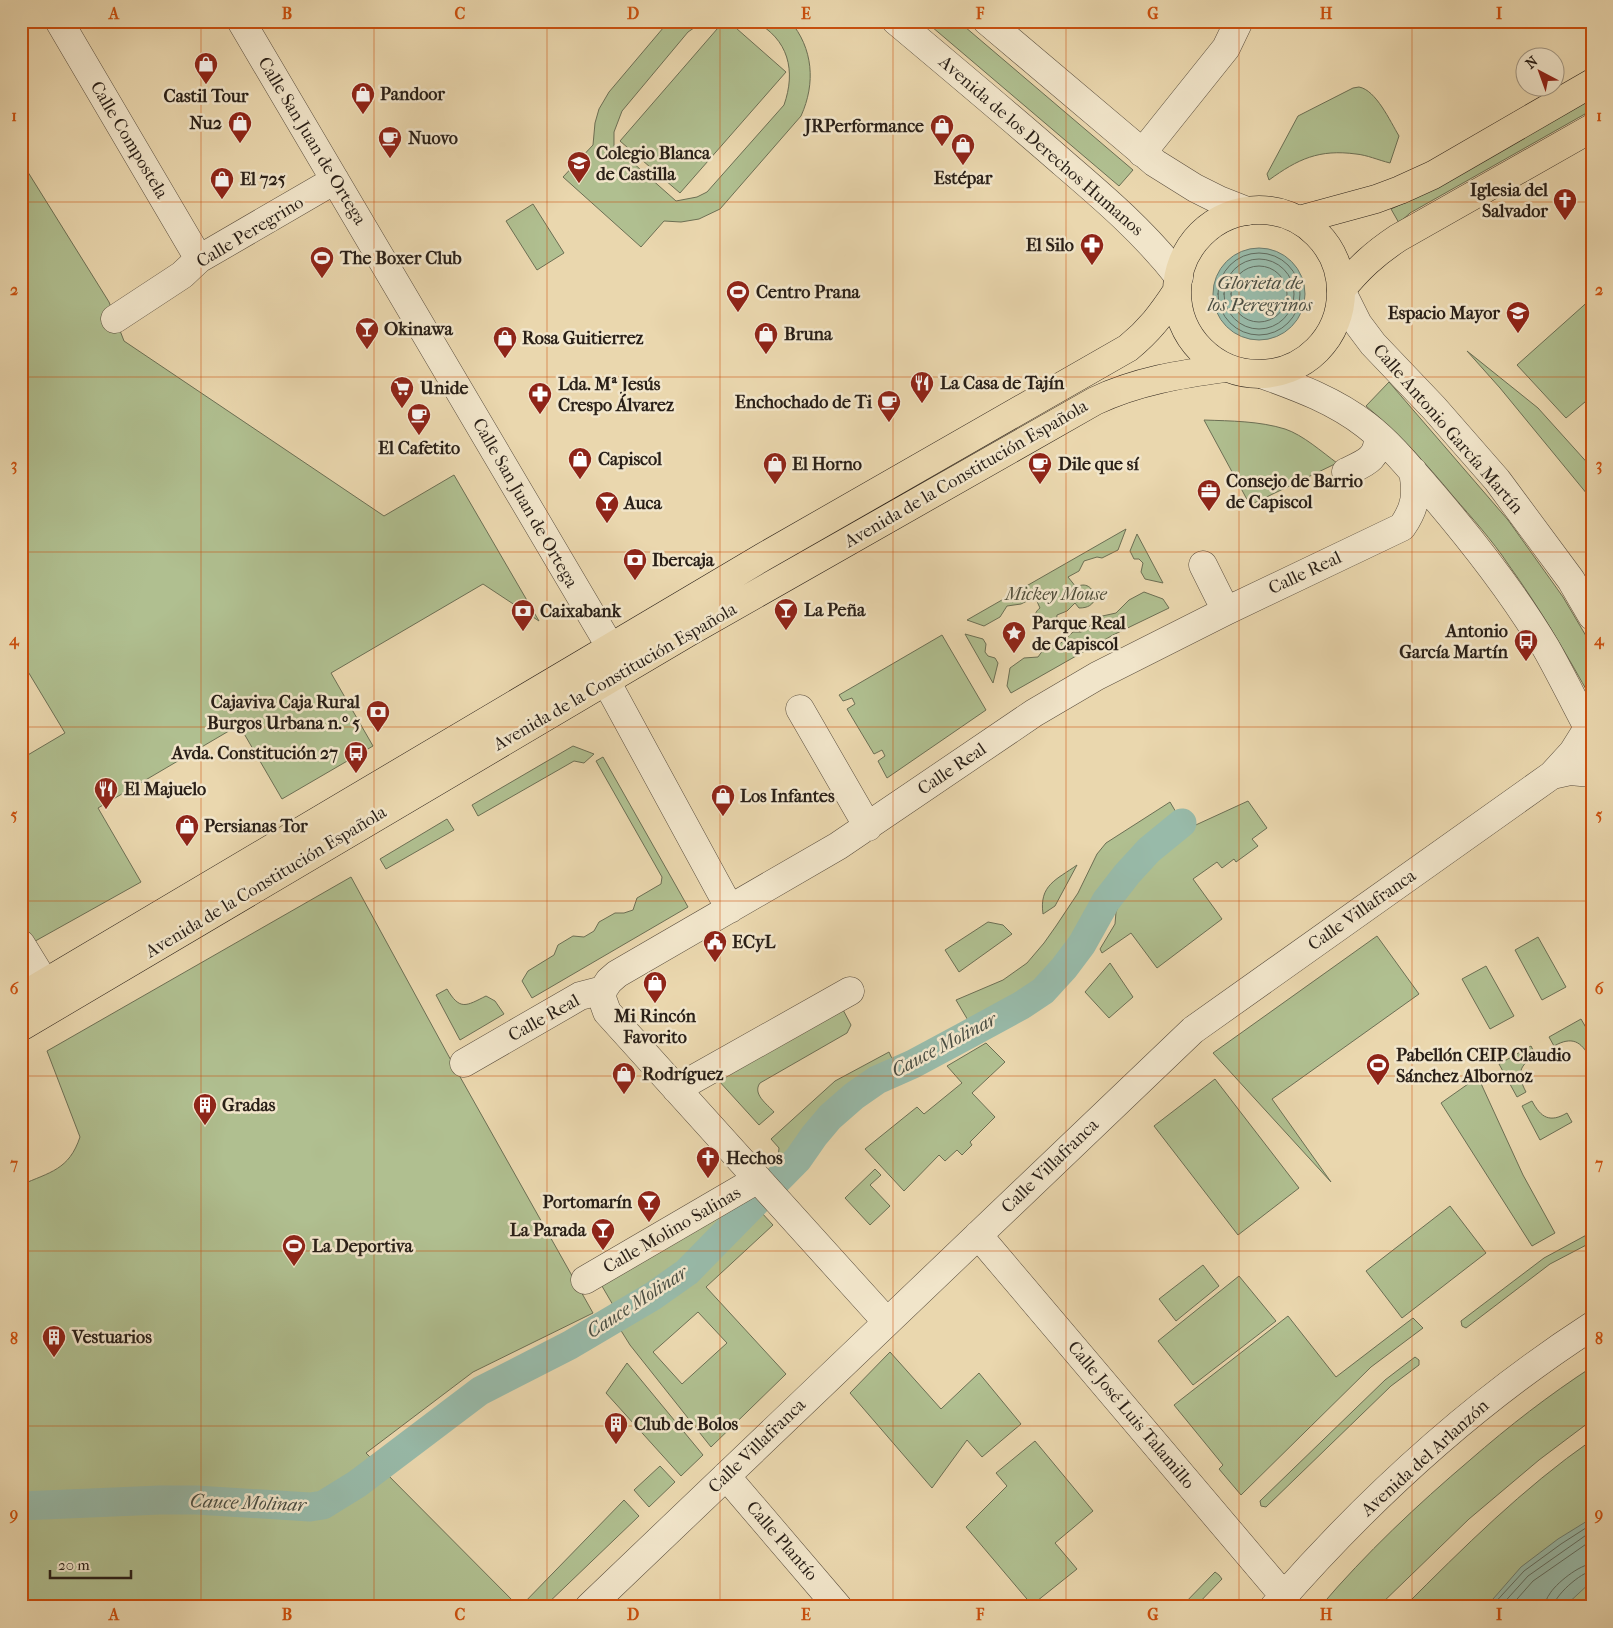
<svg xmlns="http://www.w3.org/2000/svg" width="1613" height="1628" viewBox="0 0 1613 1628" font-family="'IM FELL French Canon',serif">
  <rect width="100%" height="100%" fill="#ead7ae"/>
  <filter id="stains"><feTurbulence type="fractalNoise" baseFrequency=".004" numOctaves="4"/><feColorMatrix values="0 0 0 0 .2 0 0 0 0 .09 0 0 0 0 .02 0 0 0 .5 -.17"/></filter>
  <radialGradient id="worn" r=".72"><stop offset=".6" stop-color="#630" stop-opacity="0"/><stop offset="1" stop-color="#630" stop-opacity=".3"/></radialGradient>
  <!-- green -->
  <path fill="#b0bf90" stroke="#6c6f54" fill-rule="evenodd" d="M669 21H704L688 32 622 111 614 132V146L676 201 697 197 707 192 784 105C796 71 789 39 754 21H790C813 48 816 83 801 116L720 209 699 219 681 222 664 221 641 247 563 177 593 145 595 123 599 109 609 92Z
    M724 21H728L786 72 680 193 620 141Z
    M925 21H958L1133 170 1119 186Z
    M1359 87C1376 90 1390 121 1399 136L1390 163C1378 160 1367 155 1356 154 1319 149 1298 159 1269 180L1267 174 1298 116 1353 88Z
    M1592 98V110L1410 213 1399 223 1391 209 1434 189Z
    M21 161 109 302 124 341 384 516 454 475 539 621 483 584 331 673 373 746 282 799 239 725 98 808 141 882 21 949V759L65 733 21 660Z
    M533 204 564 253 537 270 506 221Z
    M1592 298V396L1566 418 1517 365Z
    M1467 351 1538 408 1592 468V500L1500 388Z
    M1389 382 1508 520 1563 597 1592 646V700C1566 653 1539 607 1508 564 1492 540 1472 518 1453 496 1426 463 1398 433 1366 406Z
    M1204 420C1231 421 1259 421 1285 429 1303 435 1322 452 1337 463L1250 505Z
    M1126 529 1118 550 1102 558 1097 557 1084 561 1079 571 1068 577 1076 587C1086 582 1092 587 1096 597 1093 605 1088 608 1079 608L1075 603 1067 611 1057 615 1056 624 1048 629C1037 628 1030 615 1040 608L1035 597 1021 604 1007 606 1000 617 984 626 967 620Z
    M1137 534 1163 583 1145 579 1141 572 1143 563 1139 559H1134L1130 551Z
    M1144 592 1163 599 1169 608 1113 635 1011 693 1007 686 1010 668 1024 658 1038 657 1046 646 1061 643 1073 632H1081L1088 628 1098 617 1116 613 1129 600Z
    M965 634 983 639 986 644 985 652 988 656 995 658 998 663 993 683Z
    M942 635 986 710 887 778 878 761 885 756 882 750 874 754 847 709 855 704 852 698 843 701 839 695Z
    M573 746 594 754 584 763 574 761 478 816 472 805Z
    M603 757 688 907 532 998 522 981 528 971 554 955 558 945 573 936 584 937 594 931 599 922 615 913H624L633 910 637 898 661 884 662 877 596 761Z
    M1248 801 1267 828 1252 839 1258 846 1236 862 1234 859 1222 868 1217 862 1193 879 1222 919 1157 968 1131 933 1102 953 1100 949 1115 924 1116 912 1120 902 1150 861 1169 844 1170 845 1187 829Z
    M1170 802 1180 819C1164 831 1146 842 1132 858 1100 896 1082 944 1047 981 1027 1002 997 1013 972 1027L956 1000 1003 980 1027 963 1044 943 1056 926 1078 893 1097 854 1106 843Z
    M447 819 454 830 386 869 380 859Z
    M1077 865 1055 906 1043 914C1039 885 1056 880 1077 865Z
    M351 877 459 1075 593 1313 473 1372 366 1453 519 1607H21V1185C50 1172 69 1170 80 1137L47 1051Z
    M988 922 1003 925 1012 934 959 972 945 950Z
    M1377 936 1419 994 1272 1099 1331 1182 1213 1053Z
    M1538 937 1566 987 1542 1000 1515 950Z
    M1110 963 1133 997 1109 1018 1085 992Z
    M1486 966 1514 1016 1490 1029 1462 979Z
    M447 989C460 1011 466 1006 486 996L495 1001 504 1014 460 1040 436 995Z
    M841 1006 851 1025 847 1033 760 1083C752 1094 767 1104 774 1112L759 1125 718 1080Z
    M1581 1019 1592 1038V1057L1590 1058C1581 1041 1572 1036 1554 1046L1549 1037Z
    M986 1043 1005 1062 972 1093 995 1117 970 1142 972 1145 962 1155 957 1150 945 1161 939 1155 904 1191 865 1149 917 1107 924 1114 962 1083 947 1066Z
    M1531 1046 1536 1056C1518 1065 1517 1075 1526 1092L1517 1097 1499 1064Z
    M889 1052 894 1063C883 1068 869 1073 859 1080 826 1103 802 1138 777 1169L779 1148 771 1139 835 1081Z
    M1478 1077 1523 1175 1555 1233 1532 1246 1441 1103Z
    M1215 1079 1299 1188 1238 1235 1154 1126Z
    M1532 1101C1541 1118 1550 1123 1567 1113L1572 1122 1540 1140 1522 1106Z
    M875 1169 881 1175 870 1185 890 1206 870 1225 845 1198Z
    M747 1197 752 1202 694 1255 613 1305 599 1281Z
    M1450 1206 1486 1253 1402 1318 1366 1271Z
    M760 1211 773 1225 706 1287 786 1374 711 1447 630 1345 620 1329 693 1274ZM698 1312 727 1343 682 1384 653 1352Z
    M1592 1232V1242L1550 1264 1466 1328 1462 1326 1461 1321 1544 1258Z
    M1203 1265 1219 1286 1176 1321 1159 1299Z
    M1239 1276 1276 1321 1193 1385 1158 1341Z
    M1288 1316 1336 1377 1413 1318 1423 1328 1371 1367 1241 1495 1219 1469 1223 1465 1174 1405Z
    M890 1352 941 1409 979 1373 1021 1424 982 1457 967 1440 932 1488 850 1393Z
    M1415 1357 1419 1360V1365L1391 1386 1266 1507 1261 1506 1260 1501 1385 1380Z
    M627 1363 703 1455 681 1476 606 1393Z
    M1592 1367V1420L1539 1460 1469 1519 1378 1607H1320C1366 1553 1417 1505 1470 1460 1509 1426 1549 1395 1592 1367Z
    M1592 1440V1607H1404C1463 1548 1523 1488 1592 1440Z
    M1035 1441 1093 1511 1055 1543 1077 1569 1032 1605 966 1527 1007 1486 996 1473Z
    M660 1466 675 1482 649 1507 634 1490Z
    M624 1500 639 1516 544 1607H520Z
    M1215 1572 1219 1575 1222 1579 1195 1607H1181Z"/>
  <!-- water -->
  <path fill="#98baa9" stroke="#6c7c6f" d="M1213 294a46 46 0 1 1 92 0a46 46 0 1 1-92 0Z
    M1592 1518V1581L1564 1607H1486L1521 1567 1558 1539Z"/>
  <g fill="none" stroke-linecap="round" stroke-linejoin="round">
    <!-- shore -->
    <path stroke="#606c60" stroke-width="1" d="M1218 294a41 41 0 1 1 82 0a41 41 0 1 1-82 0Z
      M1224 294a35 35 0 1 1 70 0a35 35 0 1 1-70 0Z
      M1231 294a28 28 0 1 1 56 0a28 28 0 1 1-56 0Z
      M1491 1607 1524 1571 1561 1544 1592 1524
      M1500 1607 1528 1576 1592 1531
      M1510 1607 1533 1581 1592 1540
      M1546 1607C1546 1602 1546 1599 1549 1595 1555 1584 1580 1564 1592 1564
      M1553 1607C1554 1596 1581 1572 1592 1571"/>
    <!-- canal -->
    <path stroke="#98baa9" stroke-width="29" d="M21 1506 160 1500H196L310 1507 323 1505 357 1484 480 1391 570 1345 653 1296 687 1272 798 1159 814 1136 830 1117 854 1096 877 1080 913 1064 967 1035 1022 1005 1043 991 1064 968 1082 944 1106 901 1127 874 1149 850 1182 823"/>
    <!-- minor casing -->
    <g stroke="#594d3d" stroke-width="29">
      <path id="minor" d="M59 21 199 259
        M241 21 611 648 619 655 631 659
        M896 21C952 68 1007 114 1062 162 1104 198 1145 233 1179 277
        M987 21 1155 163 1195 188 1219 200 1247 211
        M1142 153 1226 48 1239 21
        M1341 290 1358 324 1373 344 1434 408 1497 480 1571 580 1592 616
        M115 319 182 275 199 259 335 180
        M1264 375C1300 388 1335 401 1366 425 1392 445 1412 471 1434 496 1474 543 1514 594 1546 648 1562 676 1576 706 1592 735
        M1346 472C1365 463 1379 459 1378 435
        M1203 565 1226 611
        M609 657 606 681 730 909
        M800 709 868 827
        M1552 775 1570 771 1592 773
        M21 944 45 983
        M603 990 602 998 607 1012 887 1322
        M464 1063 580 996 603 990 609 981 617 974 838 846 1034 713 1097 676 1226 611 1402 527C1416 507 1417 494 1413 471
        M676 1089 850 991
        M978 1235 1284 1596
        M585 1280 758 1179
        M726 1476 838 1607
        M589 1607 1193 1030 1552 775 1573 752 1588 728
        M1274 1607C1367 1500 1473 1403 1592 1326"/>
    </g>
    <!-- highway casing -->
    <g stroke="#291f17" stroke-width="29">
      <path id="highway" d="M1177 292a82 82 0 1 1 164 0a82 82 0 1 1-164 0Z
        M1299 220 1376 199 1400 190 1433 175 1592 83
        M1341 290C1359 268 1374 254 1398 238L1592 128
        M21 997 763 557 1128 348C1149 331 1162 314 1177 291
        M21 1027 689 632 1095 401C1137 381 1181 374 1226 368"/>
    </g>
    <!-- minor -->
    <use href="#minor" stroke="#f1e5ca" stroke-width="28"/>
    <!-- highway -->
    <use href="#highway" stroke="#ead7ae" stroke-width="28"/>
  </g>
  <!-- grid -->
  <path fill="none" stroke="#cb500e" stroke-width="1" stroke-opacity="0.55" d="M201 21V1607M374 21V1607M547 21V1607M720 21V1607M893 21V1607M1066 21V1607M1239 21V1607M1412 21V1607M21 202H1592M21 377H1592M21 552H1592M21 727H1592M21 901H1592M21 1076H1592M21 1251H1592M21 1426H1592"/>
  <!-- icons -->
  <defs>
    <g id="shop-pin" transform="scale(1.25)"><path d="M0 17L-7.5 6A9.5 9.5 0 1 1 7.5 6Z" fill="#8f2418" stroke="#f1e5ca"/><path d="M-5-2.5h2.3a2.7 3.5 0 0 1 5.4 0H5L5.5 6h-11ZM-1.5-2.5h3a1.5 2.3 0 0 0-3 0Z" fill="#fff"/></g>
    <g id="cafe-pin" transform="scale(1.25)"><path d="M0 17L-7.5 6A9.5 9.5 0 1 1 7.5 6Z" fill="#8f2418" stroke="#f1e5ca"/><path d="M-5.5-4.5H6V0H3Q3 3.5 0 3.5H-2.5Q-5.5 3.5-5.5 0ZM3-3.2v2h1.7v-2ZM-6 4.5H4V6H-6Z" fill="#fff"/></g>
    <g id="school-pin" transform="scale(1.25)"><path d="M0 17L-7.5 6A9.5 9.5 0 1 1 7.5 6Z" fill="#8f2418" stroke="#f1e5ca"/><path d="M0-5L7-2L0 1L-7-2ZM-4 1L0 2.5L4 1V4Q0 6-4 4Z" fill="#fff"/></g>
    <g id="church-pin" transform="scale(1.25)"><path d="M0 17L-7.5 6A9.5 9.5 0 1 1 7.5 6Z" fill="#8f2418" stroke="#f1e5ca"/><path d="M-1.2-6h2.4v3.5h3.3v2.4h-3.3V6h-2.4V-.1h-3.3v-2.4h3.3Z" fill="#fff"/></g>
    <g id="pharmacy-pin" transform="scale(1.25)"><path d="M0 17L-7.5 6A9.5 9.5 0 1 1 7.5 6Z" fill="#8f2418" stroke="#f1e5ca"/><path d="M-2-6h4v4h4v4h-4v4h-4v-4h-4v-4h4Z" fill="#fff"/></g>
    <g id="stadium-pin" transform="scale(1.25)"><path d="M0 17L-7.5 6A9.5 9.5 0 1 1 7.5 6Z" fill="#8f2418" stroke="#f1e5ca"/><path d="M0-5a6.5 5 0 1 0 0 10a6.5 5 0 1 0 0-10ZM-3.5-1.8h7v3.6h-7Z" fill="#fff"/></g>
    <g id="bar-pin" transform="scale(1.25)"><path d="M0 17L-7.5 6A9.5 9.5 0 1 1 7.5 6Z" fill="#8f2418" stroke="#f1e5ca"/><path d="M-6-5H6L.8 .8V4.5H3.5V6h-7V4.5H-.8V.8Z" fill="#fff"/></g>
    <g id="restaurant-pin" transform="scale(1.25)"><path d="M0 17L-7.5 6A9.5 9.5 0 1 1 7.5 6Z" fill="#8f2418" stroke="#f1e5ca"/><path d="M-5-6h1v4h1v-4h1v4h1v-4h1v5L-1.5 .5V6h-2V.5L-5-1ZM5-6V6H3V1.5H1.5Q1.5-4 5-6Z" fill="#fff"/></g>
    <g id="supermarket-pin" transform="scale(1.25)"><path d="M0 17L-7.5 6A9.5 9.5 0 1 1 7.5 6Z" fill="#8f2418" stroke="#f1e5ca"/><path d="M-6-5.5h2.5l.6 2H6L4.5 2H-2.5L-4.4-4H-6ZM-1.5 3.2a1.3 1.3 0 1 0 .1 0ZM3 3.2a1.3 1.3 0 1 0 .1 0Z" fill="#fff"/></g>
    <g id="office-pin" transform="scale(1.25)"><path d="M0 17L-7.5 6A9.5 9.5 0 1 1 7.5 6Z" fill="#8f2418" stroke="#f1e5ca"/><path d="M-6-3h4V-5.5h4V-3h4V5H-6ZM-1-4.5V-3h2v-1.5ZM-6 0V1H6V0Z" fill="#fff"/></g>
    <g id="bank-pin" transform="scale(1.25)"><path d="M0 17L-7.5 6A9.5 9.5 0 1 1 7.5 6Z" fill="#8f2418" stroke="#f1e5ca"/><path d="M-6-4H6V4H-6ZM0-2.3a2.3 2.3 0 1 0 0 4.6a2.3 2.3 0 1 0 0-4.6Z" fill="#fff"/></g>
    <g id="sight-pin" transform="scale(1.25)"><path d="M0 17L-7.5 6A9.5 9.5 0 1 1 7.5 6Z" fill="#8f2418" stroke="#f1e5ca"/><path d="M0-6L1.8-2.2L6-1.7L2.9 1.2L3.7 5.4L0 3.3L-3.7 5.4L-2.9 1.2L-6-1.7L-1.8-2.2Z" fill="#fff"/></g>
    <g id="bus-pin" transform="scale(1.25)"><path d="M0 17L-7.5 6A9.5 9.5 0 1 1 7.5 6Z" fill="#8f2418" stroke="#f1e5ca"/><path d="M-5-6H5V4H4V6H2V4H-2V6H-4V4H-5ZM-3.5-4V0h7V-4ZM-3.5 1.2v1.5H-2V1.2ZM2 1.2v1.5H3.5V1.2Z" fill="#fff"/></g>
    <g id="civic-pin" transform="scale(1.25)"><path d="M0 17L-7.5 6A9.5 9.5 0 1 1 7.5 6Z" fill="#8f2418" stroke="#f1e5ca"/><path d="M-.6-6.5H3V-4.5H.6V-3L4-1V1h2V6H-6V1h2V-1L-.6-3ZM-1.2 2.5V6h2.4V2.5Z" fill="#fff"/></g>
    <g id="building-pin" transform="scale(1.25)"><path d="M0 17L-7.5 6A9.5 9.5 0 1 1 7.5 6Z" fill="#8f2418" stroke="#f1e5ca"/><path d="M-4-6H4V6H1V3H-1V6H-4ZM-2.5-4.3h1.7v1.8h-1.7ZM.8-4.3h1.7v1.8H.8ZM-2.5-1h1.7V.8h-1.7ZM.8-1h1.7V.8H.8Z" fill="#fff"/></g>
  </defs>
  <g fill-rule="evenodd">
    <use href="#shop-pin" x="206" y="64"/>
    <use href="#shop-pin" x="363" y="94"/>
    <use href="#shop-pin" x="240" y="123"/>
    <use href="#shop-pin" x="942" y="126"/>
    <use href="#cafe-pin" x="390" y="138"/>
    <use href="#shop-pin" x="963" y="145"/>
    <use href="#school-pin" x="579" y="163"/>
    <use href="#shop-pin" x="222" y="179"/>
    <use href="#church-pin" x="1565" y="200"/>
    <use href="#pharmacy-pin" x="1092" y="245"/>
    <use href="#stadium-pin" x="322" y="258"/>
    <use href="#stadium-pin" x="738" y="292"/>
    <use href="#school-pin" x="1518" y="313"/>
    <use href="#bar-pin" x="367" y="329"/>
    <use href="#shop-pin" x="766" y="334"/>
    <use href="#shop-pin" x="505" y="338"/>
    <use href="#restaurant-pin" x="922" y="383"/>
    <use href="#supermarket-pin" x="402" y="388"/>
    <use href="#pharmacy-pin" x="540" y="394"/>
    <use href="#cafe-pin" x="889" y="402"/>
    <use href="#cafe-pin" x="419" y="415"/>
    <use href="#shop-pin" x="580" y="459"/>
    <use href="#shop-pin" x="775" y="464"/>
    <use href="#cafe-pin" x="1040" y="464"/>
    <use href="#office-pin" x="1209" y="491"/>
    <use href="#bar-pin" x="607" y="503"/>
    <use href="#bank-pin" x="635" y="560"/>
    <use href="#bar-pin" x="786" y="610"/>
    <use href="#bank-pin" x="523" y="611"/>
    <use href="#sight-pin" x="1014" y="633"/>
    <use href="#bus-pin" x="1526" y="641"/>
    <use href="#bank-pin" x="378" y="712"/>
    <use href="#bus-pin" x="356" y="753"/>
    <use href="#restaurant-pin" x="106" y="789"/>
    <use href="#shop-pin" x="723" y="796"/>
    <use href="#shop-pin" x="187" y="826"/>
    <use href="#civic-pin" x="715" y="942"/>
    <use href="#shop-pin" x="655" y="983"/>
    <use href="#stadium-pin" x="1378" y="1065"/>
    <use href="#shop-pin" x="624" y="1074"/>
    <use href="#building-pin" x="205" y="1105"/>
    <use href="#church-pin" x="708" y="1158"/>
    <use href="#bar-pin" x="649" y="1202"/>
    <use href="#bar-pin" x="603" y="1230"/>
    <use href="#stadium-pin" x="294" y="1246"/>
    <use href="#building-pin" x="54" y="1337"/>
    <use href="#building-pin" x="616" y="1424"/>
  </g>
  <g text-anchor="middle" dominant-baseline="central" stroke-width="5" stroke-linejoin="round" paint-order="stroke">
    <!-- poi labels -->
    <g font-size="18" font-weight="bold" fill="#291f17" stroke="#f1e5ca" text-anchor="start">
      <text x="380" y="94">Pandoor</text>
      <text x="206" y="96" text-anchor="middle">Castil Tour</text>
      <text x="222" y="123" text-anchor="end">Nu2</text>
      <text x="924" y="126" text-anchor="end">JRPerformance</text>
      <text x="408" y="138">Nuovo</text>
      <text x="596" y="153">Colegio Blanca<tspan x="596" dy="21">de Castilla</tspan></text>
      <text x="963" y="178" text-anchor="middle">Estépar</text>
      <text x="240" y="179">El 725</text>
      <text x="1548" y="190" text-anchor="end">Iglesia del<tspan x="1548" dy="21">Salvador</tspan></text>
      <text x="1074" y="245" text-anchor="end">El Silo</text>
      <text x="340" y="258">The Boxer Club</text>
      <text x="756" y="292">Centro Prana</text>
      <text x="1500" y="313" text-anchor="end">Espacio Mayor</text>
      <text x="384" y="329">Okinawa</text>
      <text x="784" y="334">Bruna</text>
      <text x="522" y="338">Rosa Guitierrez</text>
      <text x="940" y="383">La Casa de Tajín</text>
      <text x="558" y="384">Lda. Mª Jesús<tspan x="558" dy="21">Crespo Álvarez</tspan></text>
      <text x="420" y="388">Unide</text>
      <text x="872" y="402" text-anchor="end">Enchochado de Ti</text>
      <text x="419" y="448" text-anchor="middle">El Cafetito</text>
      <text x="598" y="459">Capiscol</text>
      <text x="792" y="464">El Horno</text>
      <text x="1058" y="464">Dile que sí</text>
      <text x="1226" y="481">Consejo de Barrio<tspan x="1226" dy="21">de Capiscol</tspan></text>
      <text x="624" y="503">Auca</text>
      <text x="652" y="560">Ibercaja</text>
      <text x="804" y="610">La Peña</text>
      <text x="540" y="611">Caixabank</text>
      <text x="1032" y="623">Parque Real<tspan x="1032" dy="21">de Capiscol</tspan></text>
      <text x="1508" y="631" text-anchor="end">Antonio<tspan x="1508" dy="21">García Martín</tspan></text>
      <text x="360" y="702" text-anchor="end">Cajaviva Caja Rural<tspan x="360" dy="21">Burgos Urbana n.º 5</tspan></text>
      <text x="338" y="753" text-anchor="end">Avda. Constitución 27</text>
      <text x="124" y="789">El Majuelo</text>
      <text x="740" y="796">Los Infantes</text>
      <text x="204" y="826">Persianas Tor</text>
      <text x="732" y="942">ECyL</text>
      <text x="655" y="1016" text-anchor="middle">Mi Rincón<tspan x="655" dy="21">Favorito</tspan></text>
      <text x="1396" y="1055">Pabellón CEIP Claudio<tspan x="1396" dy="21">Sánchez Albornoz</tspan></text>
      <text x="642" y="1074">Rodríguez</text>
      <text x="222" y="1105">Gradas</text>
      <text x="726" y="1158">Hechos</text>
      <text x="632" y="1202" text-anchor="end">Portomarín</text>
      <text x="586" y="1230" text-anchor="end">La Parada</text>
      <text x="312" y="1246">La Deportiva</text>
      <text x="72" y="1337">Vestuarios</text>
      <text x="634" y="1424">Club de Bolos</text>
    </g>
    <!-- street labels -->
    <g font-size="18" fill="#291f17" stroke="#f1e5ca">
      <text transform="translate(129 140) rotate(59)">Calle Compostela</text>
      <text transform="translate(312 141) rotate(59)">Calle San Juan de Ortega</text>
      <text transform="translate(1041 146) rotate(41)">Avenida de los Derechos Humanos</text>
      <text transform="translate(250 232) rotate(-31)">Calle Peregrino</text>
      <text transform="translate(1448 429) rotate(49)">Calle Antonio García Martín</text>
      <text transform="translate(966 474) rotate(-30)">Avenida de la Constitución Española</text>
      <text transform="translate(525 503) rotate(60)">Calle San Juan de Ortega</text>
      <text transform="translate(1305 573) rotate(-25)">Calle Real</text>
      <text transform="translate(615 677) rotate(-30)">Avenida de la Constitución Española</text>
      <text transform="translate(952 769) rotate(-34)">Calle Real</text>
      <text transform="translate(266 882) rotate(-31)">Avenida de la Constitución Española</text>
      <text transform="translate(1362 910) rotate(-35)">Calle Villafranca</text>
      <text transform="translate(544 1018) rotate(-29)">Calle Real</text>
      <text transform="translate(1050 1166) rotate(-44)">Calle Villafranca</text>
      <text transform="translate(672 1230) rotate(-30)">Calle Molino Salinas</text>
      <text transform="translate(1131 1415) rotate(50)">Calle José Luis Talamillo</text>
      <text transform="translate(757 1446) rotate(-44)">Calle Villafranca</text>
      <text transform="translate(1425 1458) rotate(-42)">Avenida del Arlanzón</text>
      <text transform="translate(782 1541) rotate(49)">Calle Plantío</text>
    </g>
    <!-- park labels -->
    <g font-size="18" font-style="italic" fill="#524f3b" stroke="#f1e5ca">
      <text x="1056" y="594">Mickey Mouse</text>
    </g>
    <!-- water labels -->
    <g font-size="19" font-style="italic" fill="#4a4e43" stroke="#f1e5ca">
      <text x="1260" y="283">Glorieta de<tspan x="1260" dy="22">los Peregrinos</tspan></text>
      <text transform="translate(944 1045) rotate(-28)">Cauce Molinar</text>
      <text transform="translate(637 1302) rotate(-33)">Cauce Molinar</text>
      <text transform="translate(248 1503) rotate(2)">Cauce Molinar</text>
    </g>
  </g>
  <!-- margin -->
  <rect width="1613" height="1628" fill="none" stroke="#ead7ae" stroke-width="55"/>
  <!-- north arrow -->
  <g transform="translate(1540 72) rotate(319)"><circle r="24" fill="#f1e5ca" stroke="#a19682"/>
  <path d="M0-4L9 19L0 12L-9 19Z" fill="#8f2418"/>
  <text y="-8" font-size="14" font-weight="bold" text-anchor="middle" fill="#291f17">N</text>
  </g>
  <!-- scale -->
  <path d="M50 1570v8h81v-8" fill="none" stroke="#291f17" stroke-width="2.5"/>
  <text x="58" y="1570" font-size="15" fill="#291f17" stroke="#f1e5ca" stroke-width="4" paint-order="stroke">20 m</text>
  <rect x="28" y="28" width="1558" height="1572" fill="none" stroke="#cb500e" stroke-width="2"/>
  <g font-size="16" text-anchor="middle" font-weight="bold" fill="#cb500e">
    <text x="114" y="19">A</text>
    <text x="287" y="19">B</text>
    <text x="460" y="19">C</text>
    <text x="633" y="19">D</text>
    <text x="806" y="19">E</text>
    <text x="980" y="19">F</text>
    <text x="1153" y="19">G</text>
    <text x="1326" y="19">H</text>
    <text x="1499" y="19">I</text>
    <text x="14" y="121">1</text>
    <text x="1599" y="121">1</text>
    <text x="14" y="295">2</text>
    <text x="1599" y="295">2</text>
    <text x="14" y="470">3</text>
    <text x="1599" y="470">3</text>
    <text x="14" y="645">4</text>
    <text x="1599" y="645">4</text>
    <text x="14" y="820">5</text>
    <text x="1599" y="820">5</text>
    <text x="14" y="994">6</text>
    <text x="1599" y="994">6</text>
    <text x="14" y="1169">7</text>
    <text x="1599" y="1169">7</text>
    <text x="14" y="1344">8</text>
    <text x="1599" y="1344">8</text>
    <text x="14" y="1519">9</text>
    <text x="1599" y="1519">9</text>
    <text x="114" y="1620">A</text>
    <text x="287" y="1620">B</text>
    <text x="460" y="1620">C</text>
    <text x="633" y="1620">D</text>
    <text x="806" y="1620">E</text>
    <text x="980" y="1620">F</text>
    <text x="1153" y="1620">G</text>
    <text x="1326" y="1620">H</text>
    <text x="1499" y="1620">I</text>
  </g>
  <rect width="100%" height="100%" filter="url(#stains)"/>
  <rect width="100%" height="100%" fill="url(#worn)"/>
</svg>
